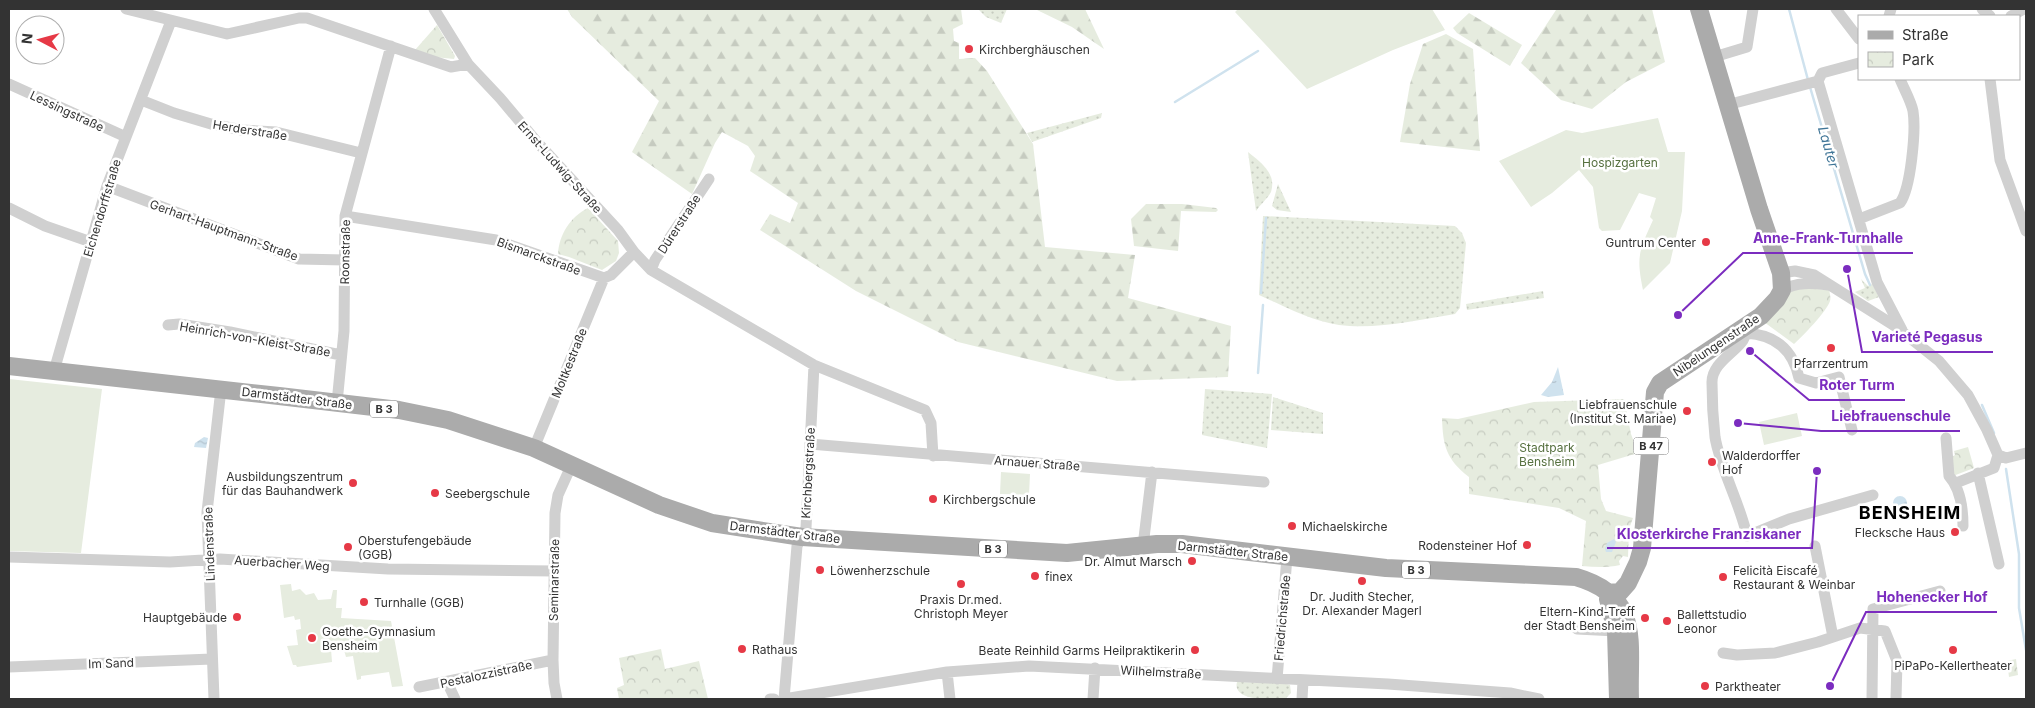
<svg xmlns="http://www.w3.org/2000/svg" width="2035" height="708" viewBox="0 0 2035 708" font-family="Inter,sans-serif">
  <defs>
    <pattern id="grass-dots" width="8" height="8" patternUnits="userSpaceOnUse" patternTransform="scale(1.25)"><rect width="8" height="8" fill="#e6ecdf"/><path d="M2 2h.1M6 6h.1" fill="none" stroke="#c6cbc0" stroke-width="1.8" stroke-linecap="round"/></pattern>
    <pattern id="forest-firs" width="22" height="20" patternUnits="userSpaceOnUse" patternTransform="scale(1.25)"><rect width="22" height="20" fill="#e6ecdf"/><path d="M5 1l3.5 6h-7zM16 11l3.5 6h-7z" fill="#c6cbc0"/></pattern>
    <pattern id="park-crowns" width="20" height="18" patternUnits="userSpaceOnUse" patternTransform="scale(1.25)"><rect width="20" height="18" fill="#e6ecdf"/><path d="M2 6a3 3 0 1 1 6 0M12 15a3 3 0 1 1 6 0" fill="none" stroke="#c6cbc0"/></pattern>
    <pattern id="water-ripples" width="26" height="14" patternUnits="userSpaceOnUse" patternTransform="scale(1.25)"><rect width="26" height="14" fill="#cfe2ee"/><path d="M2 4q2-2 4 0t4 0M15 11q2-2 4 0t4 0" fill="none" stroke="#b2c2cd"/></pattern>
  </defs>
  <rect width="100%" height="100%" fill="#fff"/>
  <!-- grass -->
  <path fill="url(#grass-dots)" d="M978 9H1007L1001 23 986 17Z
    M1102 113 1101 118 1032 142 1027 133Z
    M1248 152C1260 162 1277 173 1271 192 1268 198 1260 205 1256 211Z
    M1278 184 1291 212 1277 210 1272 206Z
    M1263 216 1455 226 1462 233 1466 243 1460 308 1455 314C1417 320 1376 330 1339 325 1311 321 1284 306 1259 295Z
    M1861 279 1868 286 1872 284 1879 297 1868 301 1855 292 1865 288Z
    M1543 291 1544 298 1467 310 1466 304Z
    M1205 389 1272 394 1267 448 1202 435Z
    M1273 397 1323 413V434L1271 430Z
    M1237 682 1283 683 1290 685 1291 693 1285 699C1271 699 1232 702 1237 682Z"/>
  <!-- forest -->
  <path fill="url(#forest-firs)" d="M567 9H961L963 24 953 29 954 41 959 43V59L975 58 987 71 1033 144 1045 247 1135 255 1128 298 1231 326 1228 377 1117 381 958 342 856 291 760 230 770 214 790 223 798 203 750 171 755 156 748 146 722 132 715 143 692 194 632 152 659 101 572 17Z
    M1035 9H1085L1104 49 1072 27Z
    M1554 9H1652L1665 62 1626 82 1592 109 1561 100 1521 63 1556 10Z
    M1469 13 1522 45 1510 66 1457 33 1453 28Z
    M1446 34 1473 49 1480 151 1400 142 1410 84 1423 44Z
    M1146 204H1182L1216 208 1218 210 1216 212 1181 211 1178 251 1134 246 1131 219Z"/>
  <!-- park -->
  <path fill="url(#park-crowns)" d="M437 25 455 56 454 59 434 57 415 50Z
    M588 208 618 241 619 253 616 261 602 270 569 257 558 254C559 235 570 217 588 208Z
    M1796 287 1829 290C1830 294 1831 298 1830 301 1827 311 1802 337 1794 344L1764 322 1789 293Z
    M1624 399 1631 434 1638 453 1598 465 1601 499 1606 511 1633 518 1629 529 1628 557 1623 556 1619 561 1620 565C1607 568 1595 567 1582 566L1586 521 1559 508 1469 494V477C1446 459 1443 446 1442 418L1458 419 1534 402Z
    M1968 447 1974 468 1953 476 1949 459 1955 455 1954 451Z
    M661 649 665 669 699 661 708 699H619L617 688 624 685 619 658Z
    M2016 659 2018 675 2009 677 2007 661Z"/>
  <!-- garden -->
  <path fill="#e6ecdf" d="M1238 9H1432L1445 30 1393 50 1307 89 1235 12Z
    M1658 118 1668 152H1685L1682 211 1670 263 1643 290C1636 256 1639 251 1653 220L1650 217 1656 198 1639 193 1620 230 1602 231 1599 228 1593 187 1579 170 1552 193 1531 207 1499 161 1566 130 1582 133Z
    M9 379 102 389 81 553 9 551Z
    M1797 413 1802 436 1764 445 1759 422Z
    M1001 472 1030 474 1029 495 1000 494Z
    M291 584 292 591 300 589 306 595 314 593 318 600 331 599 333 590H337L336 608H342L341 618 391 621 403 686 392 687 389 672 361 676V679L357 680 353 656 346 657 343 647 331 649 332 662 297 667 296 665H293L287 646 298 645 296 630 301 629 300 619 295 620 294 616 284 618 280 585Z"/>
  <!-- water -->
  <path fill="url(#water-ripples)" d="M1558 367 1564 395 1548 397 1541 395 1552 382Z
    M204 437 208 438 206 448 194 447 195 443Z
    M1893 503a7 7 0 1 1 14 0a7 7 0 1 1-14 0Z
    M1614 539 1616 542 1612 552H1606L1605 549 1607 543Z"/>
  <g fill="none" stroke-linecap="round" stroke-linejoin="round">
    <!-- stream -->
    <path stroke="#cfe2ee" stroke-width="2.5" d="M1789 9 1808 80
      M1810 87 1865 274 1870 285
      M1175 102 1258 51
      M1261 293 1266 218
      M1258 373 1263 305
      M1982 405 1994 433
      M2006 469 2019 554V608L2026 650"/>
    <!-- street -->
    <path stroke="#d0d0d0" stroke-width="11" d="M126 9 227 34 299 18H307L451 67 468 64 500 98 537 142 618 230 634 252 651 270 814 365 925 410 931 423 933 456
      M434 9 468 64
      M1836 9 1859 39
      M1982 9 1990 16
      M1889 16 1891 9
      M2011 16 2024 9
      M1714 57 1747 47 1753 9
      M1990 79 2000 160 2026 231
      M1818 81 1877 282 1902 330
      M1818 81 1822 73 1859 63
      M9 84 126 137
      M141 100 174 113 211 124 242 130 276 132 361 153
      M1727 105 1818 81
      M107 186 299 259 345 260
      M9 208 45 226 91 242
      M345 216 496 240 604 278 611 275 634 252
      M1859 219 1900 203C1911 188 1916 130 1913 111 1911 101 1904 89 1900 79
      M651 270 655 260 709 179
      M1781 273 1795 271 1814 275 1895 326 1939 361 1968 395 1987 430 1998 455 2006 458 2026 453
      M1782 290C1797 282 1811 283 1828 285
      M168 325 179 324 230 332 341 355
      M1744 327C1754 346 1711 357 1712 383 1712 400 1713 419 1715 437 1720 468 1740 503 1747 536L1789 519 1873 495
      M1746 333C1776 335 1793 350 1799 378L1816 383 1839 377 1852 430
      M54 371 107 186 171 21
      M337 403 344 331 345 216 391 46
      M1946 438 1949 476C1961 489 1963 509 1963 526
      M810 444 1264 482
      M534 448 604 278
      M1978 473 1999 564
      M1956 483 1994 468 1998 455
      M1143 546 1152 472
      M1815 546 1833 637
      M9 557 170 562 220 559 388 569 555 571
      M1577 629 1616 631
      M1723 653 1737 655 1775 653 1818 642 1860 628 1885 631 1897 661 1896 699
      M9 667 212 659
      M947 672 950 699
      M1277 679 1287 557
      M447 682 455 699
      M419 687 553 660
      M214 699 207 512 221 389
      M557 699 554 683 553 660 555 513 558 495 572 464
      M770 699H774
      M784 699 947 672 1029 666 1388 684 1510 693 1539 699
      M784 699 797 546 806 528 814 365
      M1093 699 1095 668
      M1302 699 1303 681
      M1872 699 1873 609 1940 591"/>
    <!-- primary -->
    <path stroke="#ababab" stroke-width="18" d="M9 366 279 396 399 410 448 420 534 448 659 505 712 523 802 537 1067 553 1157 544H1182L1386 568 1576 577C1643 596 1628 644 1630 699
      M1607 593 1620 592 1628 583 1638 562 1642 548 1655 392 1660 383 1761 316 1777 299 1782 290 1781 273 1759 209 1699 9
      M1608 599 1616 631 1618 699"/>
  </g>
  <!-- markers -->
  <g fill="#e63946" stroke="#fff" stroke-width="2">
    <circle cx="969" cy="49" r="5"/>
    <circle cx="1706" cy="242" r="5"/>
    <circle cx="1831" cy="348" r="5"/>
    <circle cx="1687" cy="411" r="5"/>
    <circle cx="1712" cy="462" r="5"/>
    <circle cx="353" cy="483" r="5"/>
    <circle cx="435" cy="493" r="5"/>
    <circle cx="933" cy="499" r="5"/>
    <circle cx="1292" cy="526" r="5"/>
    <circle cx="1955" cy="532" r="5"/>
    <circle cx="1527" cy="545" r="5"/>
    <circle cx="348" cy="547" r="5"/>
    <circle cx="1192" cy="561" r="5"/>
    <circle cx="820" cy="570" r="5"/>
    <circle cx="1035" cy="576" r="5"/>
    <circle cx="1723" cy="577" r="5"/>
    <circle cx="1362" cy="581" r="5"/>
    <circle cx="961" cy="584" r="5"/>
    <circle cx="364" cy="602" r="5"/>
    <circle cx="237" cy="617" r="5"/>
    <circle cx="1645" cy="618" r="5"/>
    <circle cx="1667" cy="621" r="5"/>
    <circle cx="312" cy="638" r="5"/>
    <circle cx="742" cy="649" r="5"/>
    <circle cx="1195" cy="650" r="5"/>
    <circle cx="1953" cy="650" r="5"/>
    <circle cx="1705" cy="686" r="5"/>
  </g>
  <g text-anchor="middle" dominant-baseline="central" stroke-width="5" stroke-linejoin="round" paint-order="stroke">
    <!-- shield labels -->
    <g fill="#fff" stroke="#707070" stroke-width="1">
      <rect x="370" y="400.5" width="28" height="17" rx="4"/>
      <rect x="1633.5" y="437.5" width="35" height="17" rx="4"/>
      <rect x="979" y="540.5" width="28" height="17" rx="4"/>
      <rect x="1402" y="561.5" width="28" height="17" rx="4"/>
    </g>
    <g font-size="11" font-weight="bold" fill="#333">
      <text x="384" y="409">B 3</text>
      <text x="1651" y="446">B 47</text>
      <text x="993" y="549">B 3</text>
      <text x="1416" y="570">B 3</text>
    </g>
    <!-- poi labels -->
    <g font-size="12" fill="#333" stroke="#fff" text-anchor="start">
      <text x="979" y="49">Kirchberghäuschen</text>
      <text x="1696" y="242" text-anchor="end">Guntrum Center</text>
      <text x="1831" y="363" text-anchor="middle">Pfarrzentrum</text>
      <text x="1677" y="404" text-anchor="end">Liebfrauenschule<tspan x="1677" dy="14">(Institut St. Mariae)</tspan></text>
      <text x="1722" y="455">Walderdorffer<tspan x="1722" dy="14">Hof</tspan></text>
      <text x="343" y="476" text-anchor="end">Ausbildungszentrum<tspan x="343" dy="14">für das Bauhandwerk</tspan></text>
      <text x="445" y="493">Seebergschule</text>
      <text x="943" y="499">Kirchbergschule</text>
      <text x="1302" y="526">Michaelskirche</text>
      <text x="1945" y="532" text-anchor="end">Flecksche Haus</text>
      <text x="358" y="540">Oberstufengebäude<tspan x="358" dy="14">(GGB)</tspan></text>
      <text x="1517" y="545" text-anchor="end">Rodensteiner Hof</text>
      <text x="1182" y="561" text-anchor="end">Dr. Almut Marsch</text>
      <text x="830" y="570">Löwenherzschule</text>
      <text x="1733" y="570">Felicità Eiscafé<tspan x="1733" dy="14">Restaurant &amp; Weinbar</tspan></text>
      <text x="1045" y="576">finex</text>
      <text x="1362" y="596" text-anchor="middle">Dr. Judith Stecher,<tspan x="1362" dy="14">Dr. Alexander Magerl</tspan></text>
      <text x="961" y="599" text-anchor="middle">Praxis Dr.med.<tspan x="961" dy="14">Christoph Meyer</tspan></text>
      <text x="374" y="602">Turnhalle (GGB)</text>
      <text x="1635" y="611" text-anchor="end">Eltern-Kind-Treff<tspan x="1635" dy="14">der Stadt Bensheim</tspan></text>
      <text x="1677" y="614">Ballettstudio<tspan x="1677" dy="14">Leonor</tspan></text>
      <text x="227" y="617" text-anchor="end">Hauptgebäude</text>
      <text x="322" y="631">Goethe-Gymnasium<tspan x="322" dy="14">Bensheim</tspan></text>
      <text x="752" y="649">Rathaus</text>
      <text x="1185" y="650" text-anchor="end">Beate Reinhild Garms Heilpraktikerin</text>
      <text x="1953" y="665" text-anchor="middle">PiPaPo-Kellertheater</text>
      <text x="1715" y="686">Parktheater</text>
    </g>
    <!-- street labels -->
    <g font-size="12" fill="#333" stroke="#fff">
      <text transform="translate(67 111) rotate(25)">Lessingstraße</text>
      <text transform="translate(250 130) rotate(9)">Herderstraße</text>
      <text transform="translate(560 167) rotate(48)">Ernst-Ludwig-Straße</text>
      <text transform="translate(102 208) rotate(-73)">Eichendorffstraße</text>
      <text transform="translate(679 224) rotate(-57)">Dürerstraße</text>
      <text transform="translate(224 230) rotate(20)">Gerhart-Hauptmann-Straße</text>
      <text transform="translate(345 252) rotate(-89)">Roonstraße</text>
      <text transform="translate(539 256) rotate(20)">Bismarckstraße</text>
      <text transform="translate(255 339) rotate(10)">Heinrich-von-Kleist-Straße</text>
      <text transform="translate(1716 345) rotate(-34)">Nibelungenstraße</text>
      <text transform="translate(569 363) rotate(-68)">Moltkestraße</text>
      <text transform="translate(297 398) rotate(7)">Darmstädter Straße</text>
      <text transform="translate(1037 463) rotate(4)">Arnauer Straße</text>
      <text transform="translate(808 473) rotate(-87)">Kirchbergstraße</text>
      <text transform="translate(785 532) rotate(7)">Darmstädter Straße</text>
      <text transform="translate(209 544) rotate(-92)">Lindenstraße</text>
      <text transform="translate(1233 551) rotate(6)">Darmstädter Straße</text>
      <text transform="translate(282 563) rotate(4)">Auerbacher Weg</text>
      <text transform="translate(554 580) rotate(-89)">Seminarstraße</text>
      <text transform="translate(1282 618) rotate(-85)">Friedrichstraße</text>
      <text transform="translate(111 663) rotate(-2)">Im Sand</text>
      <text transform="translate(1161 672) rotate(3)">Wilhelmstraße</text>
      <text transform="translate(486 674) rotate(-12)">Pestalozzistraße</text>
    </g>
    <!-- park labels -->
    <g font-size="12" fill="#56703f" stroke="#fff">
      <text x="1620" y="162">Hospizgarten</text>
      <text x="1547" y="447">Stadtpark<tspan x="1547" dy="14">Bensheim</tspan></text>
    </g>
    <!-- water labels -->
    <g font-size="14" font-style="italic" fill="#3f7597" stroke="#fff">
      <text transform="translate(1829 147) rotate(74)">Lauter</text>
    </g>
    <!-- district labels -->
    <g font-size="18" font-weight="bold" letter-spacing="1" fill="#000" stroke="#fff">
      <text x="1910" y="512">BENSHEIM</text>
    </g>
  </g>
  <!-- callouts -->
  <path fill="none" stroke="#7b2cbf" stroke-width="2" d="M1678 315L1743 253H1913M1847 269L1862 352H1993M1750 351L1809 400H1905M1738 423L1821 431H1960M1817 471L1812 548H1607M1830 686L1866 612H1997"/>
  <g fill="#7b2cbf" stroke="#fff" stroke-width="2">
    <circle cx="1678" cy="315" r="5"/>
    <circle cx="1847" cy="269" r="5"/>
    <circle cx="1750" cy="351" r="5"/>
    <circle cx="1738" cy="423" r="5"/>
    <circle cx="1817" cy="471" r="5"/>
    <circle cx="1830" cy="686" r="5"/>
  </g>
  <g font-size="14" text-anchor="middle" font-weight="bold" fill="#7b2cbf" stroke="#fff" stroke-width="5" stroke-linejoin="round" paint-order="stroke">
    <text x="1828" y="243">Anne-Frank-Turnhalle</text>
    <text x="1927" y="342">Varieté Pegasus</text>
    <text x="1857" y="390">Roter Turm</text>
    <text x="1891" y="421">Liebfrauenschule</text>
    <text x="1709" y="539">Klosterkirche Franziskaner</text>
    <text x="1932" y="602">Hohenecker Hof</text>
  </g>
  <!-- border -->
  <rect width="2035" height="708" fill="none" stroke="#333333" stroke-width="20"/>
  <!-- legend -->
  <rect x="1858" y="15" width="162" height="65" fill="#ffffff" stroke="#adadad"/>
  <rect x="1868" y="31" width="25" height="8" fill="#ababab" stroke="#adadad"/>
  <text x="1902" y="40" font-size="15" fill="#333333">Straße</text>
  <rect x="1868" y="52" width="25" height="15" fill="url(#park-crowns)" stroke="#adadad"/>
  <text x="1902" y="65" font-size="15" fill="#333333">Park</text>
  <!-- north arrow -->
  <g transform="translate(40 40) rotate(276)"><circle r="24" fill="#ffffff" stroke="#adadad"/>
  <path d="M0-4L9 19L0 12L-9 19Z" fill="#e63946"/>
  <text y="-8" font-size="14" font-weight="bold" text-anchor="middle" fill="#333333">N</text>
  </g>
</svg>
